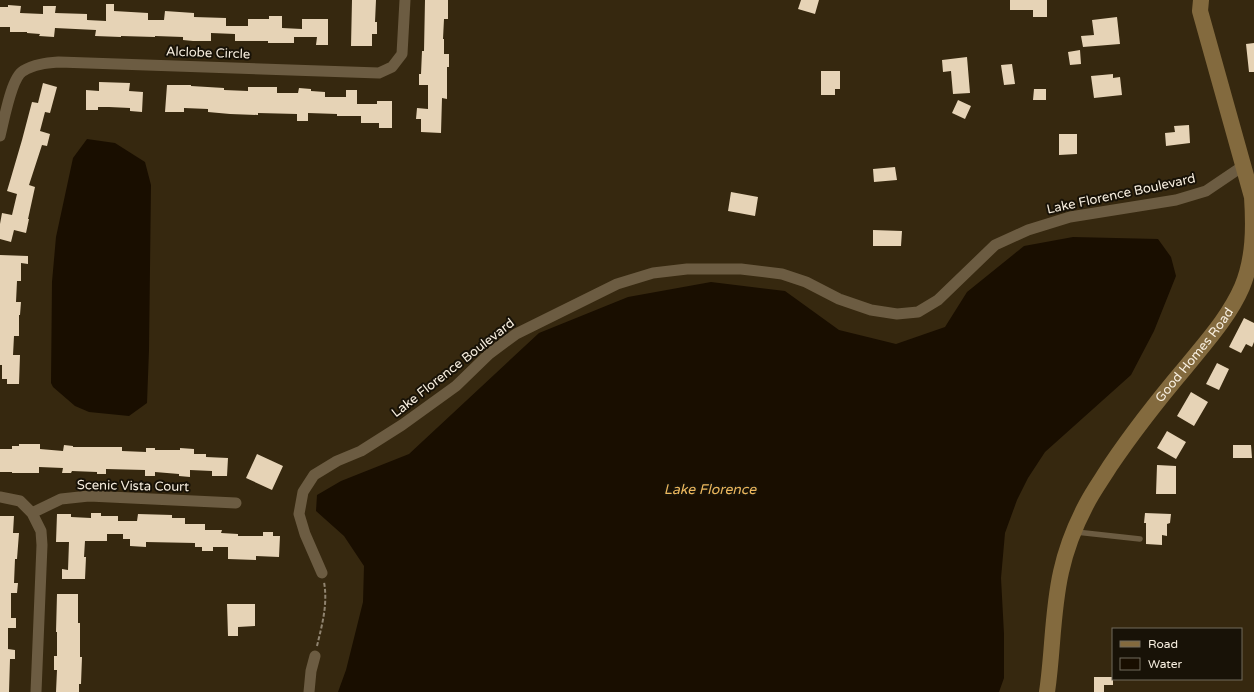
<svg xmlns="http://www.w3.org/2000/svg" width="1254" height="692" viewBox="0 0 1254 692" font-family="'Varela Round',sans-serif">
  <rect width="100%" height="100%" fill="#36280f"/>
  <!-- water -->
  <path fill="#190e00" d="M87 139 115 143 145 162 151 185 149 350 147 403 129 416 89 412 75 406 53 387 51 383 52 282 56 237 73 158Z
    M1073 237 1158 239 1171 257 1176 276 1154 331 1131 375 1045 452 1028 478 1017 500 1005 533 1001 578 1004 634V678L999 692H338L346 670 363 602 364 566 344 536 316 511 317 495 341 481 409 454 539 333 628 297 711 282 785 291 839 330 896 344 945 327 967 292 1024 246Z"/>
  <!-- building -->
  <path fill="#e6d3b6" d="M352 0H376L375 22H377V34H372V46H351Z
    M425 0H448V19H444L443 39H444V54H449V67H447V99L442 98 441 133 421 132V119H416L417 108 428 109V85H419V74H421L422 51H424Z
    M801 0H819L815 14 798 9Z
    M1010 0H1047V17H1033V10H1010Z
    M106 4H114V11L148 13V20H164L165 11 194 13V17L226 18V26H248V19H269V16H282V28L302 29V19H328V45H316L317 37H294V43H268V41H235V34L211 33V41H193L183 40V37L155 36V37L121 36V37L95 36 96 30 55 28 54 37 39 36 40 34 27 33V32H10V27H0V7H8V5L21 6 20 13 43 14V6H56L55 13 87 14V20L106 21Z
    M1117 17 1120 44 1083 47 1081 36 1094 35 1092 20Z
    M1254 43V72H1249L1246 44Z
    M1080 50 1081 64 1070 65 1068 52Z
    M967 57 970 93 953 94 951 71 943 72 942 60Z
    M1012 64 1015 84 1004 85 1001 65Z
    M821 71H840V89H835V95H821Z
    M1113 74V78L1120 77 1122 95 1094 98 1091 76Z
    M99 82 130 83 129 91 143 92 142 112 130 111V108L109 107H98V110H86V90L99 91Z
    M43 83 57 87 50 113 45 112 40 131 50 134 47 146 42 145 29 185 35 187 28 219H29L26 233 14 230 11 242 0 239V224L2 213 12 215 17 194 7 191 10 181 22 140 32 102 38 103Z
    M167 85H191V86L224 88V90L248 91V87H277V93H298L299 88 311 89V91L325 92V97H346V90H357V104H377V101H392V128H379V123H361V116H337V114L308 113V121H297V114L258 113V115L230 114 208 112V109L184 108V112H165Z
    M1034 89H1046V100H1033Z
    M958 100 971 106 965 119 952 113Z
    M1189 125 1190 143 1166 146 1165 133 1175 132 1174 126Z
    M1059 134H1077V154L1059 155Z
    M895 167 897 180 874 182 873 169Z
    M731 192 758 197 755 216 728 211Z
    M873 230 902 231 901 246H873Z
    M0 255 28 256V264L21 263V281H17L16 302H21L20 315H19V336H14L13 355H20L19 384H7V379H2V365H0Z
    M1244 318 1254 323V342L1252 347 1246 344 1241 353 1229 347Z
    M1217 363 1229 369 1219 390 1206 384Z
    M1191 392 1208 402 1194 426 1177 416Z
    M1167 431 1186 442 1176 459 1157 448Z
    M19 444H40V449L63 451 64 445 73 446V447H122V451L146 452V448H155V450H180V448L194 449V454H206V457L228 458 227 476H212V471L190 470V477L179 476V474L155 472V476H145V470L106 469V474H97V472L72 471 71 473H62L63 468 39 467V473H12V472H0V449H12V446H19Z
    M1233 445H1251L1252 458H1233Z
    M257 454 283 466 272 490 246 478Z
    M1157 465 1176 466V494H1156Z
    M91 513H101V516H118V521H137L138 514 172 515V518H185V524H205V530H222L221 533 238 534V536H263V532H273V536H280L279 557 256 556V560L228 559V547H213V551H202V547H195V543L146 542V547L130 546V539H123V534H107V541H85L84 557H86L85 579H62V569L68 570 69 542H56L57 514H71V517L91 518Z
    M1145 513 1171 514 1170 523 1167 524V536L1162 535V545L1146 544V523H1144Z
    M0 516H14L13 533H19L17 559H15L14 583H18L17 593H11V618H16V628H8V649L15 650V659H10L9 692H0Z
    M57 594H78V623H80V657H82L81 684H79V692H56L57 670H54V656H57V632H56Z
    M227 604H255V626L238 627V636H228Z
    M1094 677H1113V685H1104V692H1094Z"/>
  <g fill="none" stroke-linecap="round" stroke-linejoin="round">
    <!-- path -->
    <path stroke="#908470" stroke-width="2" stroke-dasharray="4 2" stroke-linecap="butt" d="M317 646C322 625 328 604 324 582"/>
    <!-- lane -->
    <path stroke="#6c5c42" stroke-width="5.5" d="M1076 532 1140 539"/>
    <!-- street -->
    <path stroke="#6c5c42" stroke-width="11" d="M0 136C4 121 11 78 23 71 34 64 47 63 59 62L379 73 392 67 402 54 405 0
      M0 497 20 501 32 513 41 531 42 545 36 692
      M32 513 61 499 89 496 236 503
      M322 573 305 534 299 514 303 492 314 475 337 461 361 451 402 425 456 386 489 354 516 334 617 284 653 273 687 269H741L782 274 806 282 839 299 871 310 897 314 918 312 938 300 995 245 1028 230 1070 217 1176 200 1206 191 1243 166
      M309 692 311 671 315 656"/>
    <!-- secondary -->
    <path stroke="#836a3e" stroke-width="16" id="s1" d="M1047 692C1053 652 1052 612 1061 572 1066 549 1075 526 1086 505 1093 491 1102 479 1110 466 1133 432 1158 400 1185 368 1206 342 1229 317 1242 287 1254 258 1254 227 1252 197L1200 11 1201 0"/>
  </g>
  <g text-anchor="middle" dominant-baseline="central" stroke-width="4" stroke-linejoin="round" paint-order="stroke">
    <!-- street labels -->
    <g font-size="13" fill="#f7eedf" stroke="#181207">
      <text transform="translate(208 53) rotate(2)">Alclobe Circle</text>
      <text transform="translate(1121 194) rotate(-12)">Lake Florence Boulevard</text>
      <text stroke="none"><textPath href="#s1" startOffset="378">Good Homes Road</textPath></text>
      <text transform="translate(453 368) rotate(-38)">Lake Florence Boulevard</text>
      <text transform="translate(133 486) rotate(1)">Scenic Vista Court</text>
    </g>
    <!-- water labels -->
    <g font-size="14" font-style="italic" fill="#edb85e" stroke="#181207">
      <text x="710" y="489">Lake Florence</text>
    </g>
  </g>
  <!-- legend -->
  <rect x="1112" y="628" width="130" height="52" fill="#181207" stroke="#716a5d"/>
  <rect x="1120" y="641" width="20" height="6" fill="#836a3e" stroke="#716a5d"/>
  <text x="1148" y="648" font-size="12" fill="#f7eedf">Road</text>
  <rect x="1120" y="658" width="20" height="12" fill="#190e00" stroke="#716a5d"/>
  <text x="1148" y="668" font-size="12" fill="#f7eedf">Water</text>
</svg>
